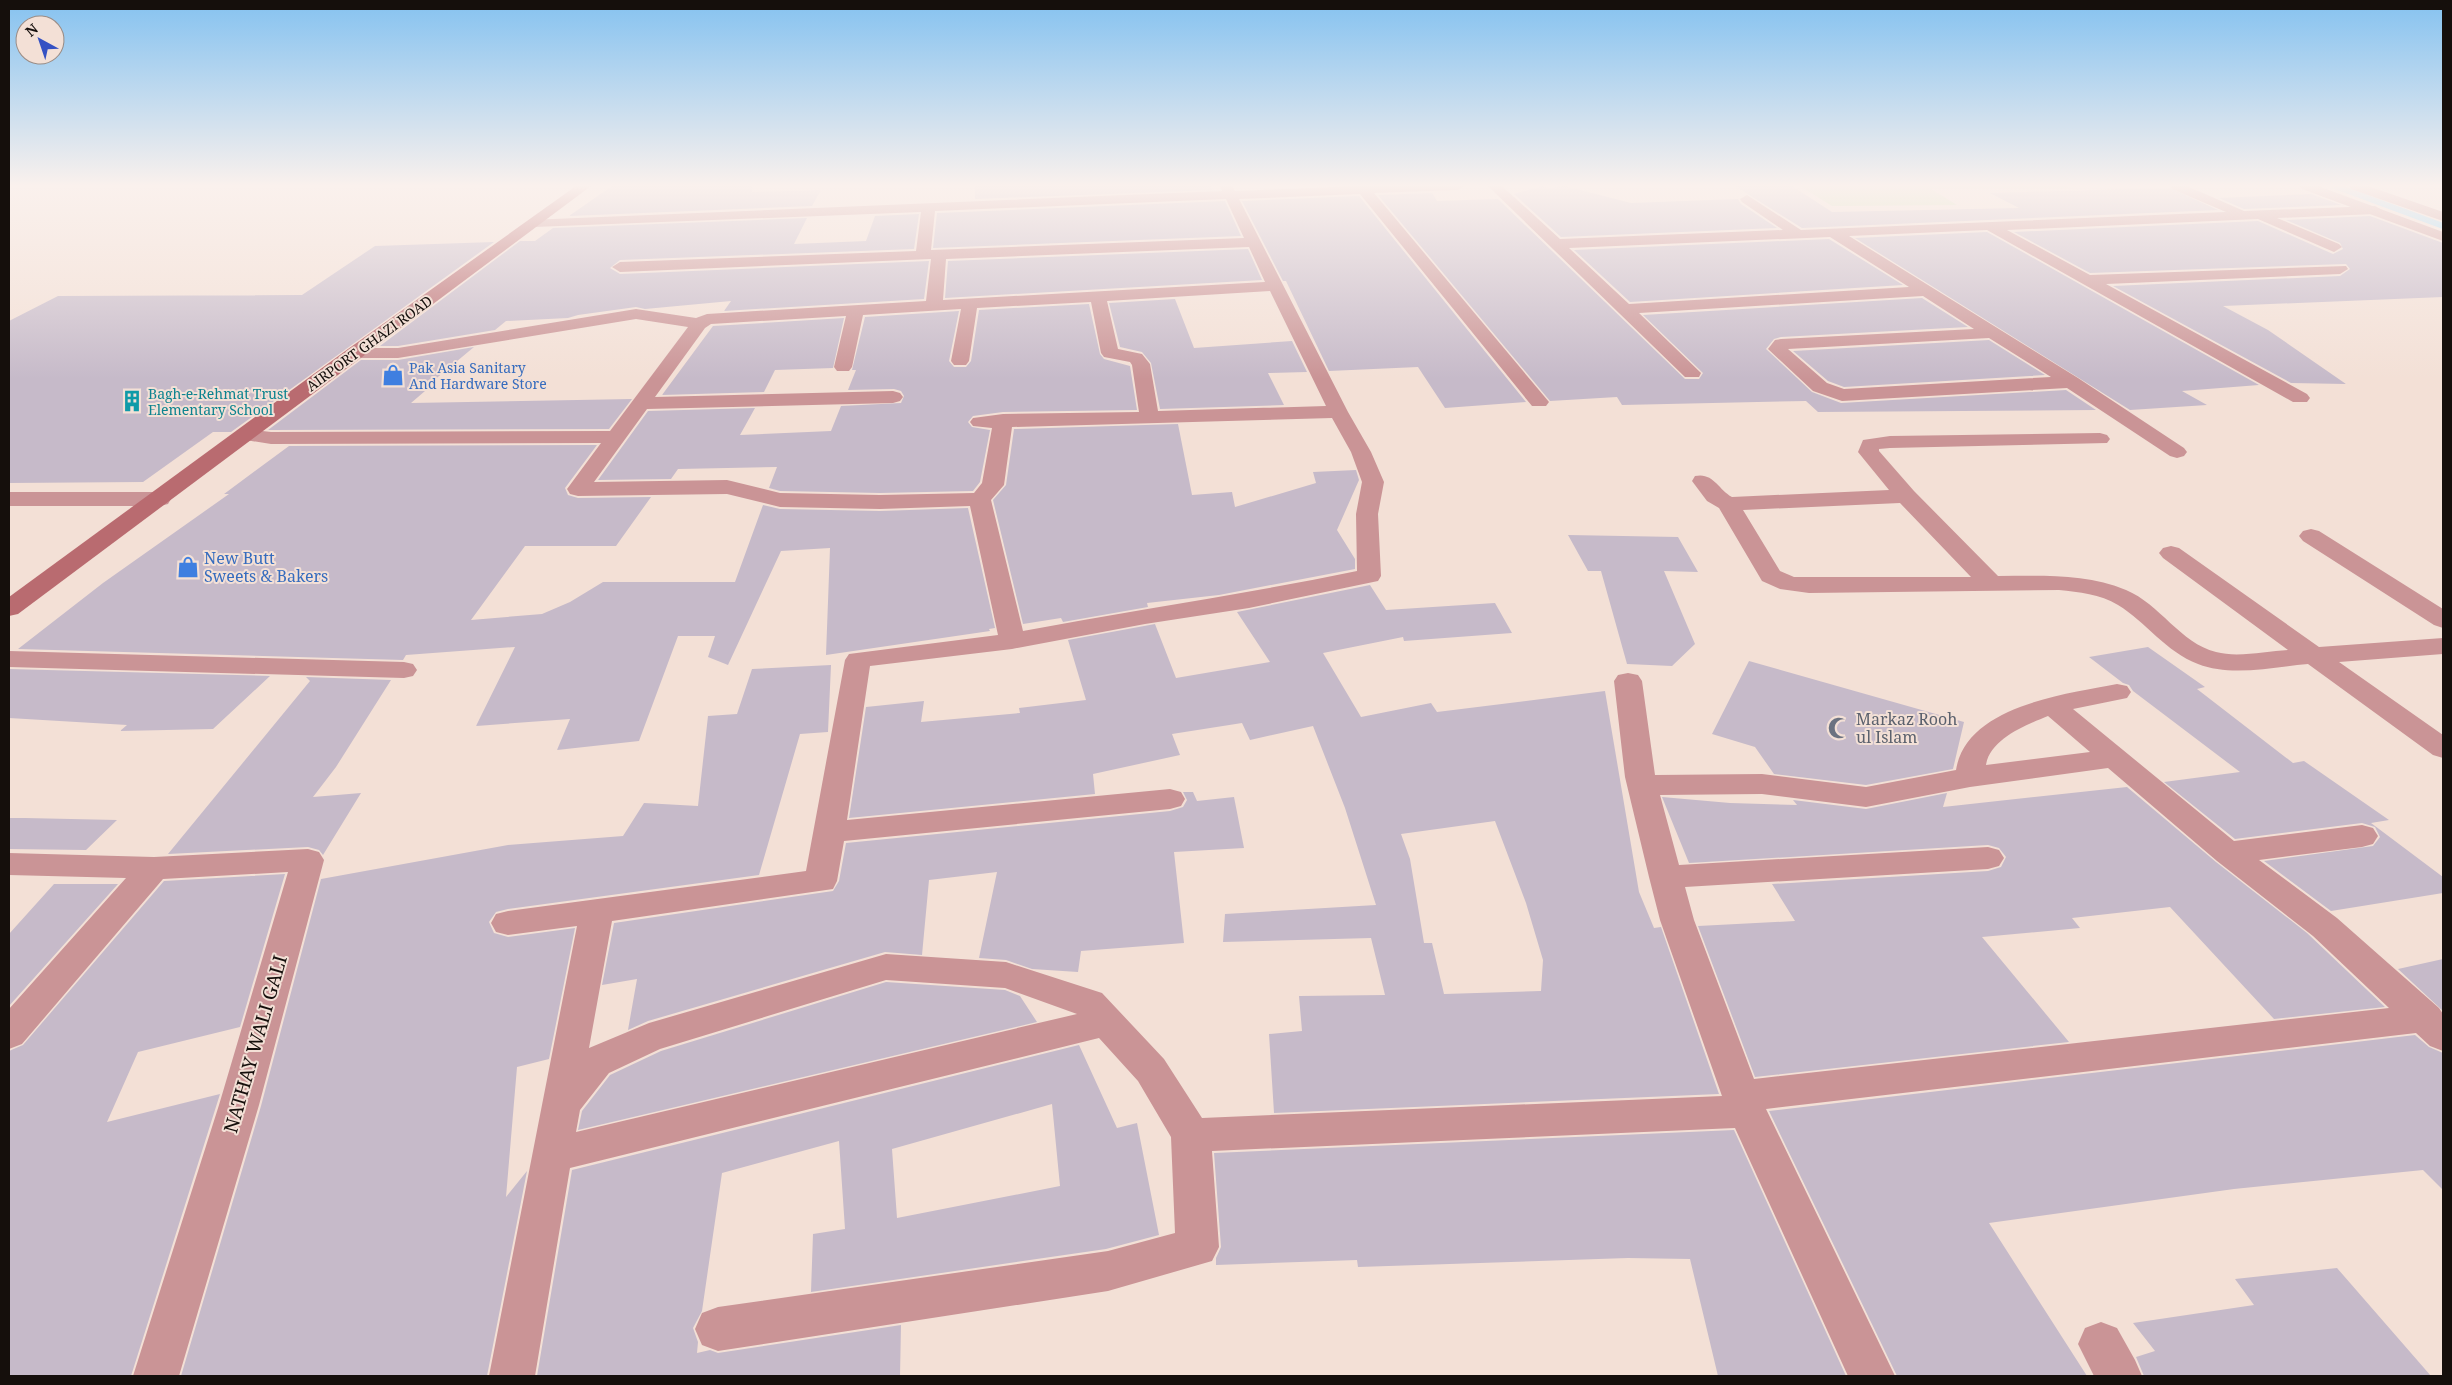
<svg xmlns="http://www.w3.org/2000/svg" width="2452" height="1385" viewBox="0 0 2452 1385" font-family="'Noto Serif',serif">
  <rect width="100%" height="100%" fill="#f3e0d6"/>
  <!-- green -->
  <path fill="#c8e0af" d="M1800 186H2068L2074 189H1931L1957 205 1832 206Z"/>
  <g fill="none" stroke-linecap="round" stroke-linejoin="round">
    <!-- stream -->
    <path stroke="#91d8fc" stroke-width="6" d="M2335 186 2443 226"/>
  </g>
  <!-- building -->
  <path fill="#c6bac9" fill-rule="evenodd" d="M612 186H752V192L821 190 812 206 569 216Z
    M975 186H1210L1212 190 975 199Z
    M1542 186 1550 188 1565 186 1631 203 1738 199 1741 204 1777 228 1561 237 1514 194Z
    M1735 186H1792L1832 212 2019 208 1990 193 2170 188 2218 210 1802 228Z
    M1432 193 1437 201 1498 199 1685 379H1699L1703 373 1643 315 1922 298 1968 327 1781 337 1774 339 1766 349 1812 392 1841 403 2066 390 2096 410 1818 412 1806 401 1622 405 1617 397 1550 401 1378 195Z
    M2311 194 2341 205 2244 209 2219 198Z
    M1359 196 1526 402 1445 408 1418 367 1329 371 1286 281H1283L1242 201Z
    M1225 201 1241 236 933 248 937 213Z
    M919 214 914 249 620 260 610 268 620 274 929 261 924 299 724 311 731 301 645 309 636 307 578 315 568 318 506 321 495 330 398 346H380L520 241H535L553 228 807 218 794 244 866 241 875 216Z
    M2370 216 2443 243V297L2223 306 2268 330 2346 384 2291 383 2113 286 2340 276 2350 269 2346 264 2090 273 2014 232 2258 221 2333 254 2343 249 2340 243 2286 220Z
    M1987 232 2259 385 2182 391 2207 405 2130 410 1855 238Z
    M1829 239 1903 285 1630 302 1574 250Z
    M494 242 231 432H213L143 482 9 483V321L58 296 302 295 375 246Z
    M1248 249 1262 280 945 298 948 261Z
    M1175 299 1194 348 1292 341 1307 372 1268 373 1284 405 1160 409 1151 363 1142 352 1120 347 1109 303Z
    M1089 304 1100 354 1104 359 1130 366 1137 410 1003 412 973 416 968 422 972 427 990 430 980 482 973 491 880 493 780 491 769 488 777 467 678 469 671 479 598 480 648 411 755 408 740 435 831 431 841 406 901 403 904 396 901 391 894 389 848 390 856 370H852L865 317 959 311 949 361 954 367H966L971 361 979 310Z
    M844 318 833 368 775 370 764 392 662 395 713 326Z
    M1989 340 2045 375 1844 387 1828 381 1793 351Z
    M474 347 421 391H425L411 403 632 399 609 429 268 430 361 360H398Z
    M1178 424 1192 495 1232 492 1235 507 1316 483 1313 472 1356 470 1359 480 1337 530 1355 559V569L1219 595 1147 603 1148 607 1063 622 1061 618 1023 624 993 500 1006 485 1014 429Z
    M597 445 565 488 568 495 578 498 651 497 616 546H525L471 620 542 614 570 602 603 582H735L763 505 780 509 880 511 968 508 995 628 989 629 990 631 826 655 830 548 781 551 728 665 708 657 715 636H678L639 741 557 750 570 719 476 726 515 647 406 655 403 660 18 649 103 583 229 494H224L289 446Z
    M1568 535 1678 537 1698 572 1664 571 1695 644 1672 666 1627 664 1601 571H1588Z
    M1370 585 1386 610 1495 603 1512 633 1404 641 1403 637 1323 653 1361 717 1431 703 1437 712 1605 691 1639 892 1654 928 1661 927 1719 1094 1274 1113 1269 1034 1302 1031 1299 996 1385 995 1371 938 1223 942 1225 914 1376 905 1345 808 1313 726 1250 740 1242 723 1172 734 1180 755 1093 774 1095 794 849 818 866 707 924 701 921 722 1020 713 1019 708 1086 700 1068 640 1155 624 1176 678 1270 662 1237 612ZM1495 821 1526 903 1543 960 1541 991 1444 994 1432 943H1424L1410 859 1401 834Z
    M2148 647 2205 687 2197 689 2293 763 2304 761 2389 820 2371 823 2443 877V893L2331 911 2264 861 2373 846 2380 837 2375 827 2362 823 2235 839 2164 782 2240 772 2133 691 2129 685 2123 683 2089 657Z
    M1749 661 1964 722 1953 769 1866 785 1774 774 1755 747 1712 734Z
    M831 665 828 732 800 734 759 875 508 909 496 912 489 922 494 933 508 937 575 928 549 1059 517 1067 506 1197 527 1171 487 1376H181L261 1106 321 879 508 845 623 836 644 803 698 806 708 716 737 714 752 669Z
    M9 669 270 676 213 729 120 731 127 725 9 718Z
    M306 677 391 680 336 767 313 797 361 793 323 855 319 850 308 847 168 854 310 681Z
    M2127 787 2216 862 2307 933 2385 1007 2274 1019 2170 907 2072 918 2080 928 1982 937 2069 1042 1755 1077 1698 926 1795 921 1772 884 1988 871 2001 867 2006 857 1999 848 1988 845 1689 863 1662 797 1730 803 1797 805 1793 800 1866 809 1947 793 1943 807Z
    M1183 792H1193L1197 801 1234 797 1244 848 1174 852 1184 943 1081 951 1078 972 1032 969 1006 960 979 958 997 872 929 880 922 955 885 952 648 1021 628 1030 637 979 602 985 614 923 833 891 839 881 846 843 1170 811 1183 807 1187 800Z
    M9 818H25L117 820 86 850 9 849Z
    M285 874 240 1027 138 1052 107 1122 220 1094 131 1376H9V1051L23 1045 164 881Z
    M54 884H118L9 1006V934Z
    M2443 959V1011L2398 969Z
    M886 982 1005 990 1020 996 1037 1022 578 1130 582 1111 610 1075 661 1051Z
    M2415 1035 2429 1047 2443 1053V1190L2423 1170 2234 1189 1989 1223 2087 1376H1897L1769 1111Z
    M1079 1045 1117 1128 1137 1123 1159 1235 1106 1249 811 1292 813 1234 845 1229 839 1141 722 1173 702 1311 693 1328 698 1342 697 1353 710 1350 718 1353 901 1325 900 1376H537L572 1170ZM1052 1104 1060 1186 897 1218 892 1149Z
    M1734 1130 1846 1376H1718L1690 1259 1628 1258 1358 1267 1357 1260 1216 1265V1258L1221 1247 1214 1153Z
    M2337 1268 2431 1376H2144L2136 1357 2155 1351 2133 1323 2254 1305 2235 1279Z"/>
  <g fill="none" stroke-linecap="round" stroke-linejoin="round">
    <!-- minor -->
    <path fill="#ca9496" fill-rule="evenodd" d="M1220 186H1232L1235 191 1361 186H1464L1458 190 1374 193 1549 402 1546 406H1532L1360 194 1239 199 1348 412 1371 452 1384 482 1378 514 1381 576 1378 581 1249 608 1145 624 1012 649 870 666 847 820 1170 789 1181 792 1185 799 1181 806 1170 809 844 841 837 881 833 889 612 921 589 1048 649 1023 886 954 1006 962 1102 993 1164 1059 1202 1118 1722 1096 1660 920 1649 877 1625 777 1614 681 1618 675 1628 673 1638 675 1642 681 1655 775 1762 774 1866 787 1956 770C1966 706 2065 694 2117 684L2127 686 2131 692 2127 698 2073 709 2234 841 2362 825 2373 828 2378 836 2373 844 2362 847 2259 860 2337 918 2439 1008 2443 1014V1051L2430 1046 2416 1033 1766 1109 1895 1376H1848L1735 1128 1212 1151 1219 1247 1212 1261 1108 1291 718 1351 702 1345 695 1329 702 1313 718 1307 1108 1251 1175 1233 1171 1137 1138 1081 1099 1038 570 1168 535 1376H489L577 926 508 935 496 932 491 923 496 914 508 911 806 871 845 660 849 654 998 635 970 506 880 509 780 507 727 494 578 496 570 494 567 489 601 443 271 444 239 439 236 435 239 431 246 429 271 432 610 431 688 327 636 319 398 358H354L348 357 345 353 348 349 354 348H398L636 309 696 318 707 314 926 301 931 259 620 272 612 267 620 262 916 251 921 212 534 227 527 223 529 220 1222 191ZM1226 199 1244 238 931 250 935 211ZM1249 247 1265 282 943 300 946 259ZM1270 291 1326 406 1158 411 1150 364 1142 354 1118 349 1107 301ZM1091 302 1101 353 1104 357 1130 362 1132 365 1139 412 1003 414 973 418 970 422 973 426 992 428 982 483 974 493 880 495 780 493 727 480 594 482 647 409 893 403 900 401 903 397 900 393 893 391 655 397 705 328 711 324 846 316 834 367 837 371H849L852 367 863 315 961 309 951 361 954 365H966L969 361 977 308ZM1332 418 1351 452 1362 482 1356 514 1357 571C1246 594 1134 610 1023 631L991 500 1004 485 1012 427ZM2048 716 2090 752 1986 765C1990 739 2026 725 2048 716ZM2108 768 2217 861 2313 936 2389 1008 1754 1079 1694 920 1685 887 1988 869 1999 866 2004 858 1999 850 1988 847 1679 865 1660 795 1762 794 1866 807 1970 787ZM886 980 1005 988 1077 1014 576 1132 580 1110 609 1073 660 1049Z
      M1488 186H1502L1560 239 1783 230 1742 202 1740 199 1747 195 1801 230 2226 212 2172 189 2171 186H2187L2244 211 2375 206 2382 210 2375 214 2277 218 2339 244 2342 247 2334 252 2258 219 2007 230 2090 275 2346 266 2348 269 2340 274 2106 284 2307 394 2310 398 2307 402H2293L1987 230 1849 236 2078 378 2184 448 2187 452 2184 456 2177 458 2170 456 2067 388 1842 401 1813 391 1768 349 1775 340 1781 339 1974 329 1923 296 1639 313 1701 373 1699 377H1685ZM1830 237 1909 287 1629 304 1569 248ZM1989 338 2051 377 1844 389 1827 383 1788 349Z
      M2349 186H2368L2443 212V221L2351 189Z
      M2100 433 2107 435 2110 439 2107 443 1890 448 1879 449V451L1914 491 1998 576C2041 576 2086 573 2126 590 2160 604 2180 643 2216 652 2238 658 2266 651 2288 650L2163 558 2159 553 2163 548 2171 546 2179 548 2319 647 2443 638V654L2339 662 2443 735V758L2433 755 2308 664C2273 667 2231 677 2198 664 2166 652 2146 622 2118 605 2100 594 2079 592 2059 590L1809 593 1780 589 1762 581 1719 508 1707 501 1692 481 1695 476C1713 472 1718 489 1732 497L1889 490 1858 452 1863 440 1890 436ZM1900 503 1971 577H1794L1780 571 1743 510Z
      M9 492H160L168 494 171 499 168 504 160 506H9Z
      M2311 529 2319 531 2443 609V628L2434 625 2303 541 2299 536 2303 531Z
      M9 651 404 662 413 664 417 670 413 676 404 678 9 667Z
      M308 849 319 852 324 860 259 1105 179 1376H133L219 1105 288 872 163 879 22 1044 9 1049V1009L126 878 9 875V853L154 857Z
      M2101 1322 2117 1328 2135 1360 2142 1376H2094L2078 1344 2085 1328Z"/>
    <!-- tertiary -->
    <path fill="#ca9496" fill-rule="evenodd" d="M2300 186H2318L2443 232V241L2302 189Z"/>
    <!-- secondary -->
    <path fill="#b96b70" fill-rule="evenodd" d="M576 186H591L18 614 9 616V597L348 349Z"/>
  </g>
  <!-- sky -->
  <linearGradient id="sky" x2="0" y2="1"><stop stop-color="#85c2f0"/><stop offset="0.49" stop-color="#faf1ed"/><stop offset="1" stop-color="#faf1ed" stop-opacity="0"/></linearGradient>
  <rect width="2452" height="379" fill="url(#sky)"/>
  <!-- icons -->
  <defs>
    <g id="shop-bare" transform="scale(1.725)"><path d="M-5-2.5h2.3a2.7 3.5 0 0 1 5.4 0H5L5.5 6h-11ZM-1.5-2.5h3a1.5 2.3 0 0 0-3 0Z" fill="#3f7fe0" stroke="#f3e0d6" stroke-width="2.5" paint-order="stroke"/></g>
    <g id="building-bare" transform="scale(1.725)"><path d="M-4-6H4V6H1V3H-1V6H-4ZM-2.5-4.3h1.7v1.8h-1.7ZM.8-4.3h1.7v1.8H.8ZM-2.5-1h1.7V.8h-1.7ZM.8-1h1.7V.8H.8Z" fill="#0f9aa8" stroke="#f3e0d6" stroke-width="2.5" paint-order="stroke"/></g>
    <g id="mosque-bare" transform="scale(1.725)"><path d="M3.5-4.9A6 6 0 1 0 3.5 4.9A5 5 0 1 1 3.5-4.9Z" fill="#6b7280" stroke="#f3e0d6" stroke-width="2.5" paint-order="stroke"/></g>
  </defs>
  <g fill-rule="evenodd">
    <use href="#shop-bare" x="393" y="375"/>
    <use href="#building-bare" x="132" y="401"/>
    <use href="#shop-bare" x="188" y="567"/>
    <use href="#mosque-bare" x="1839" y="728"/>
  </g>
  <g text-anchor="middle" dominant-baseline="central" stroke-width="4" stroke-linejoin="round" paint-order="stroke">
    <!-- far-street labels -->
    <g font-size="14" fill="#150f0c" stroke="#f3e0d6">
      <text transform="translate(369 343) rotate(-36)">AIRPORT GHAZI ROAD</text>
    </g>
    <!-- far-shop labels -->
    <g font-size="14" fill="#366cbe" stroke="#f3e0d6" text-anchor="start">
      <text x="409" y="367">Pak Asia Sanitary<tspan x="409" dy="16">And Hardware Store</tspan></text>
    </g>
    <!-- far-culture labels -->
    <g font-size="14" fill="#0d838f" stroke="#f3e0d6" text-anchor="start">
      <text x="148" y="393">Bagh-e-Rehmat Trust<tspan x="148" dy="16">Elementary School</tspan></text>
    </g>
    <!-- shop labels -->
    <g font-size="16" fill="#366cbe" stroke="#f3e0d6" text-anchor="start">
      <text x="204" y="558">New Butt<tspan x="204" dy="18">Sweets &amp; Bakers</tspan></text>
    </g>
    <!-- worship labels -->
    <g font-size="16" fill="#5b616d" stroke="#f3e0d6" text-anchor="start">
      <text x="1856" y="719">Markaz Rooh<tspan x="1856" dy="18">ul Islam</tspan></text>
    </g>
    <!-- near-street labels -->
    <g font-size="19" fill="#150f0c" stroke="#f3e0d6">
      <text transform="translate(255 1044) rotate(-74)">NATHAY WALI GALI</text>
    </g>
  </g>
  <!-- border -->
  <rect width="2452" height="1385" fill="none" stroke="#150f0c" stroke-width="20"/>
  <!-- north arrow -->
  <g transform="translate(40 40) rotate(320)"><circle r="24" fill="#f3e0d6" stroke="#9a8c85"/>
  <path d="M0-4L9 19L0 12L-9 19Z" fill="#3551c3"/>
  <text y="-8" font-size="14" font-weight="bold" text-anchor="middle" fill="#150f0c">N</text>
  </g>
</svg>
